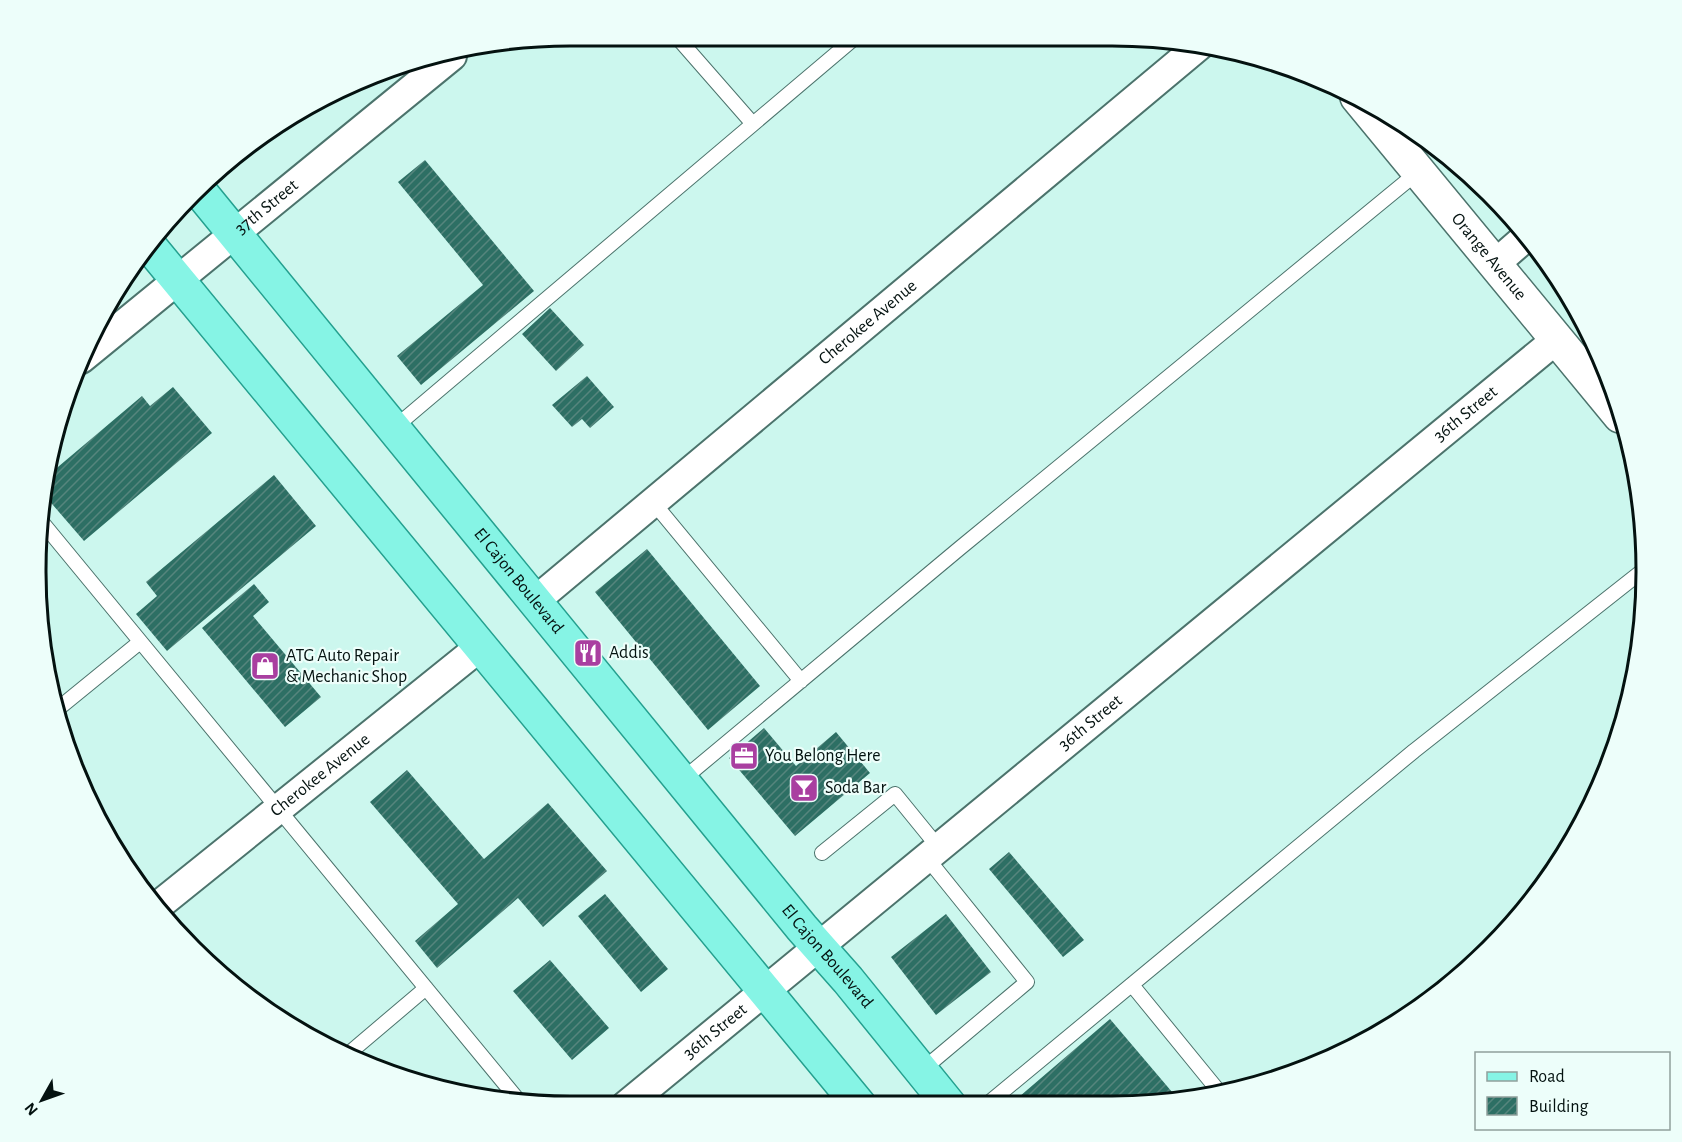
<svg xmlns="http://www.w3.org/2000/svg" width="1682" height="1142" viewBox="0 0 1682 1142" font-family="'Alegreya Sans',sans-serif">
  <defs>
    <pattern id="building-hatch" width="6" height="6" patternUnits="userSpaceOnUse" patternTransform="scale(1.5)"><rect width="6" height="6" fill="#2d6f64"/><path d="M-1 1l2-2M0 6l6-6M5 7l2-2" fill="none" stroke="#56857d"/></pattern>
  </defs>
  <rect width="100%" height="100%" fill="#ccf7ee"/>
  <!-- building -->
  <path fill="url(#building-hatch)" d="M425 160 534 291 421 385 397 356 483 285 398 182Z
    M550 308 584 345 556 371 522 334Z
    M587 376 614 407 590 428 582 419 572 427 552 405Z
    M173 387 212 433 84 541 46 497 52 472 142 396 150 406Z
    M274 475 316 526 167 651 136 614 157 596 146 582Z
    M647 549 760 686 708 730 595 592Z
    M254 584 269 602 253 616 321 697 285 727 202 628Z
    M764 728 796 766 836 732 870 773 795 836 729 758Z
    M407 770 484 859 548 803 607 871 543 927 518 898 437 968 415 941 458 904 370 802Z
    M1009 852 1084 940 1063 957 989 869Z
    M605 894 668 969 641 992 578 916Z
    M946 914 991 972 936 1015 891 957Z
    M550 960 609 1028 572 1060 513 991Z
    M1110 1019 1178 1099 1111 1106H1015L1012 1103Z"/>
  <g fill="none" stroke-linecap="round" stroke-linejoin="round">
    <!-- lane casing -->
    <g stroke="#4c736c" stroke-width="16">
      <path id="lane" d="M676 36 753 124
        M411 62 425 78
        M394 428 857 36
        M653 502 801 681
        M41 521 519 1101
        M59 708 140 642
        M682 780 960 548 1418 172
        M822 853 895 794 939 848
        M1132 985 1221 1094
        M347 1055 426 988
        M921 1071 1027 982 927 858
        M985 1106 1414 751 1646 568"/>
    </g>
    <!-- street casing -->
    <g stroke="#4c736c" stroke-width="32">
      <g id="street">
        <path d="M1495 264 1526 237"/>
        <path id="s1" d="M81 359 452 56"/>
        <path id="s2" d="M535 601 1200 45"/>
        <path id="s3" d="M159 905 481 646"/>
        <path id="s4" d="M625 1106 1557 339"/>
      </g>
    </g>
    <!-- secondary casing -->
    <g stroke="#4c736c" stroke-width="36">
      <g id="secondary">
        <path id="s5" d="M1357 97 1620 416"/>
      </g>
    </g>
    <!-- primary casing -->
    <g stroke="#24a08f" stroke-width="36">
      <g id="primary">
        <path id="s6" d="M202 194 802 928 848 980 950 1106"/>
        <path d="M148 244 860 1106"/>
      </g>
    </g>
    <!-- lane -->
    <use href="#lane" stroke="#fff" stroke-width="14"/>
    <!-- street -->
    <use href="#street" stroke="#fff" stroke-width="28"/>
    <!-- secondary -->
    <use href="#secondary" stroke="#fff" stroke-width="33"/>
    <!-- primary -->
    <use href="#primary" stroke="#86f4e5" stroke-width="33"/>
  </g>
  <!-- icons -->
  <defs>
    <g id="restaurant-square" transform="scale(1.5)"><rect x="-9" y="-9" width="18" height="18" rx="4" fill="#a93fa0" stroke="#edfefa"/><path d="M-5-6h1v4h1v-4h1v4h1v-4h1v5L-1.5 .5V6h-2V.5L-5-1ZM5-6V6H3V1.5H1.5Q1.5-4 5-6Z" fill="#fff"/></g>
    <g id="shop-square" transform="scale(1.5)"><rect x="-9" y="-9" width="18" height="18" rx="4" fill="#a93fa0" stroke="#edfefa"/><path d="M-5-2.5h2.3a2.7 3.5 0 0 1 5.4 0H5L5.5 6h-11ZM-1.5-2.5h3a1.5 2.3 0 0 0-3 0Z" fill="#fff"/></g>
    <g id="office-square" transform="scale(1.5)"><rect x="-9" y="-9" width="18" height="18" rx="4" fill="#a93fa0" stroke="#edfefa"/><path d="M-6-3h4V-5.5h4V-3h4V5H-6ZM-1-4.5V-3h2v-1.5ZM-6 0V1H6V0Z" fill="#fff"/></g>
    <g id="bar-square" transform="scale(1.5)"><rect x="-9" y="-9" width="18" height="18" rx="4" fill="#a93fa0" stroke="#edfefa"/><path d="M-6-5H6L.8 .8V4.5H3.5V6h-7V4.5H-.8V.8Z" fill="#fff"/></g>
  </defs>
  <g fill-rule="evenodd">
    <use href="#restaurant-square" x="588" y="653"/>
    <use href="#shop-square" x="265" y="666"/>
    <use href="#office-square" x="744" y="756"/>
    <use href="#bar-square" x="804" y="788"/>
  </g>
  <g text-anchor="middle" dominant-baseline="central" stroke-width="4.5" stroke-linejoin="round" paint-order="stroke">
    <!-- street labels -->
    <g font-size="18" fill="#041210" stroke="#edfefa">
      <text stroke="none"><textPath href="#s1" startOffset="240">37th Street</textPath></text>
      <text stroke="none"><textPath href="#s5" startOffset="207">Orange Avenue</textPath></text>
      <text stroke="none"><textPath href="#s2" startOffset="434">Cherokee Avenue</textPath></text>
      <text stroke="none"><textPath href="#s4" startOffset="1089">36th Street</textPath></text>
      <text stroke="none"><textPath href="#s6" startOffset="500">El Cajon Boulevard</textPath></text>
      <text stroke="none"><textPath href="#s4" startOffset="603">36th Street</textPath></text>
      <text stroke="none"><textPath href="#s3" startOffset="207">Cherokee Avenue</textPath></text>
      <text stroke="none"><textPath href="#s6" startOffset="986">El Cajon Boulevard</textPath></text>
      <text stroke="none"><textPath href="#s4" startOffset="117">36th Street</textPath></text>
    </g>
    <!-- poi labels -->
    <g font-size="18" fill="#041210" stroke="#edfefa" text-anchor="start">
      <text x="609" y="653">Addis</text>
      <text x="286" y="656">ATG Auto Repair<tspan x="286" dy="21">&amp; Mechanic Shop</tspan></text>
      <text x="765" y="756">You Belong Here</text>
      <text x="825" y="788">Soda Bar</text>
    </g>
  </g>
  <!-- crop -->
  <path d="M0 0H1682V1142H0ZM570 46H1112A524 524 0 0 1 1636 570V572A524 524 0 0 1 1112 1096H570A524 524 0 0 1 46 572V570A524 524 0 0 1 570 46Z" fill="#edfefa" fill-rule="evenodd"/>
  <path fill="none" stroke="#041210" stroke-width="3" d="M570 46H1112A524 524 0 0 1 1636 570V572A524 524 0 0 1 1112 1096H570A524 524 0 0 1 46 572V570A524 524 0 0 1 570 46Z"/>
  <!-- legend -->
  <rect x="1475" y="1052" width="195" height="78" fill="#edfefa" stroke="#90a09c" stroke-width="1.5"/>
  <rect x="1487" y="1072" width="30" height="9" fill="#86f4e5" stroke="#90a09c" stroke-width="1.5"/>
  <text x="1529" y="1082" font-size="18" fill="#041210">Road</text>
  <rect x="1487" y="1097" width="30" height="18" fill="url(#building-hatch)" stroke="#90a09c" stroke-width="1.5"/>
  <text x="1529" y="1112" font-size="18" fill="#041210">Building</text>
  <!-- north arrow -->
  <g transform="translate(42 1100) rotate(230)" stroke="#edfefa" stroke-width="4.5" paint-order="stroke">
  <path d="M0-4.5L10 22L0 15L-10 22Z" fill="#041210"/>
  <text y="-9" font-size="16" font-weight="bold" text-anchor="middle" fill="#041210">N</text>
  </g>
</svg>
